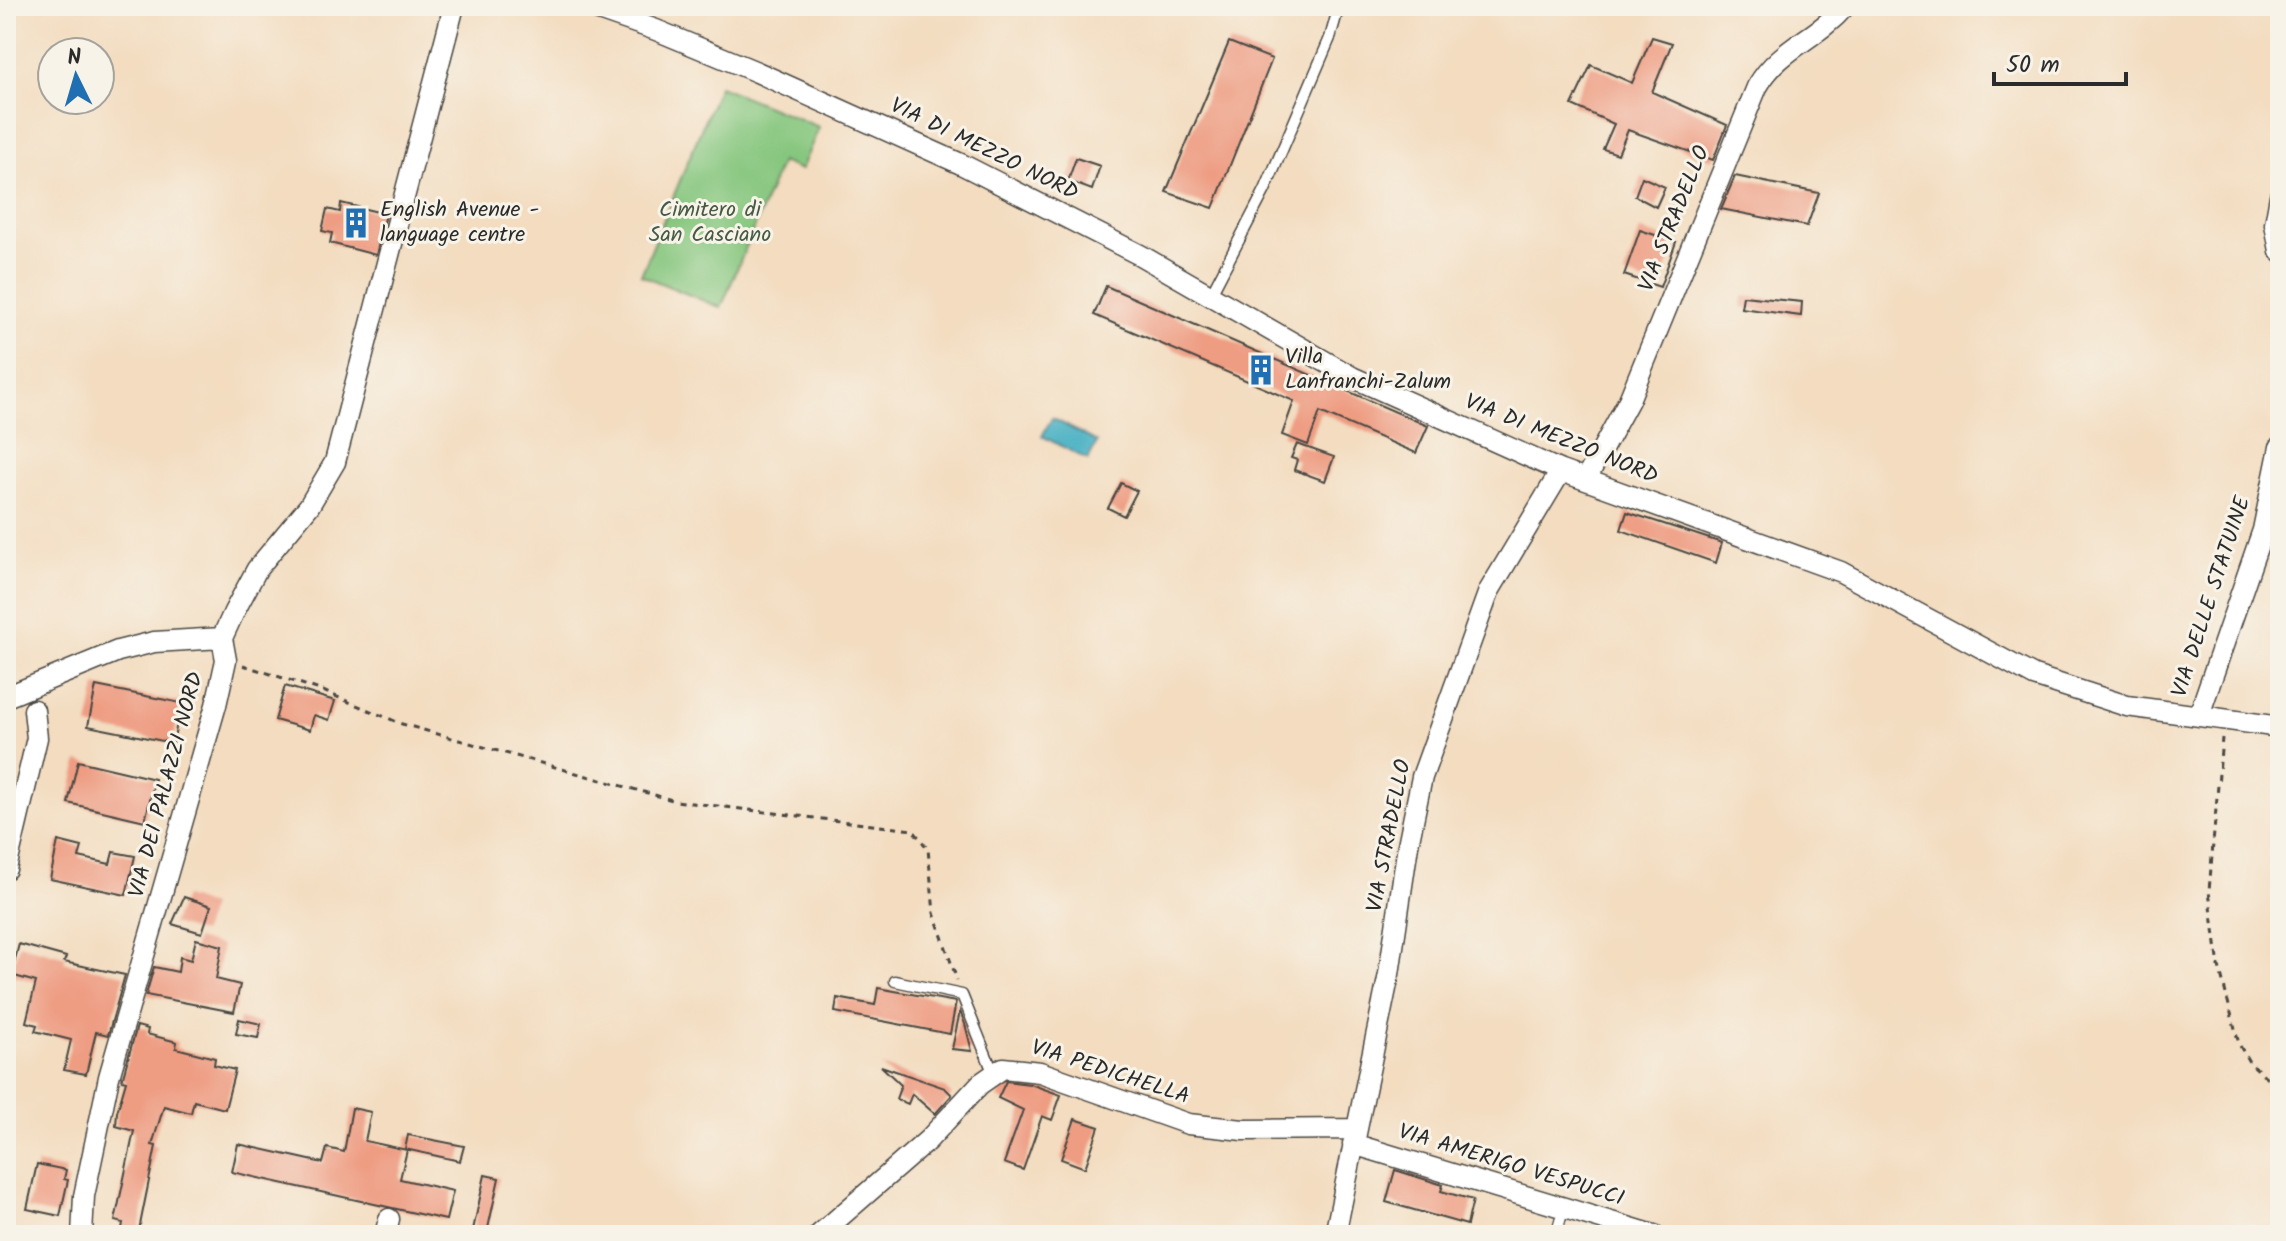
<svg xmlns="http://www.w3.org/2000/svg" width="2286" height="1241" viewBox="0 0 2286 1241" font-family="Kalam,sans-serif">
  <rect width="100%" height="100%" fill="#f7f3e8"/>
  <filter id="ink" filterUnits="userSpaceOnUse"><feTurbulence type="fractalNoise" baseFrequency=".0125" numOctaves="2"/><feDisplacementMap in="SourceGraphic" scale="16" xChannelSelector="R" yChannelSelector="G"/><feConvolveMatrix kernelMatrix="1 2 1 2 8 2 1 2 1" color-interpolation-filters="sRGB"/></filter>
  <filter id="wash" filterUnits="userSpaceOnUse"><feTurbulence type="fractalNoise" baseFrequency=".006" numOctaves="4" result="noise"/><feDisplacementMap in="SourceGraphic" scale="32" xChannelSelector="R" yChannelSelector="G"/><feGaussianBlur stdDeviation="1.8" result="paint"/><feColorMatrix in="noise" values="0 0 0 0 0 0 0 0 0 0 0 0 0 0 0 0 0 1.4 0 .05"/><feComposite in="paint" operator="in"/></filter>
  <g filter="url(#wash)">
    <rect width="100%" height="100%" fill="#f3dcbf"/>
    <!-- green -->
    <path fill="#85c67e" stroke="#587854" stroke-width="2" d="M719 86 819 127 801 170 781 162 721 308 641 275Z"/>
    <!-- water -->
    <path fill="#43aec2" stroke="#376c76" stroke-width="2" d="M1052 418 1097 442 1088 460 1042 436Z"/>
    <g id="blocks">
      <!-- building -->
      <path fill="#ee9c82" d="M1652 37 1672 43 1652 92 1727 125 1713 160 1628 130 1618 154 1603 149 1614 124 1572 105 1591 65 1632 83Z
        M1229 42 1272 59 1213 208 1166 192Z
        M1076 158 1100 166 1092 190 1068 181Z
        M1735 176 1819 193 1807 226 1721 209Z
        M1642 177 1665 187 1656 207 1635 196Z
        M341 203 386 214 376 255 330 243 332 233 322 231 327 209 340 212Z
        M1640 230 1676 242 1660 287 1624 275Z
        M1106 286 1428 426 1416 453 1320 412 1308 445 1282 435 1294 401 1094 315Z
        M1743 296 1802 302 1801 316 1741 308Z
        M1297 444 1334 457 1325 481 1294 470 1297 460 1291 458Z
        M1121 483 1137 491 1124 516 1108 508Z
        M1627 512 1722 543 1716 563 1621 530Z
        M96 686 181 703 173 743 88 726Z
        M285 686 335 701 329 720 314 715 310 730 275 720Z
        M78 761 155 779 145 821 68 803Z
        M58 841 82 847 79 857 110 864 113 852 135 856 126 895 50 879Z
        M184 897 211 906 202 933 172 924Z
        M196 939 222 946 216 979 240 985 234 1012 146 995 154 967 178 972 180 957 191 960Z
        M19 944 66 957 64 962 125 975 108 1035 96 1032 86 1074 64 1070 71 1040 35 1031 37 1025 26 1022 36 982 11 975Z
        M878 988 956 1002 950 1034 835 1012 837 998 875 1005Z
        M960 1011 965 1024 972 1051 952 1049Z
        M239 1019 261 1024 258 1038 236 1034Z
        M137 1026 148 1029 147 1034 177 1042 176 1048 215 1058 214 1065 235 1070 225 1109 194 1101 191 1113 164 1106 152 1145 156 1146 138 1235H121L123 1223 115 1221 134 1131 116 1126 117 1112 126 1081 122 1080Z
        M881 1066 945 1088 952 1095 935 1114 912 1094 908 1104 896 1099 901 1085Z
        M1006 1081 1030 1084 1061 1095 1052 1120 1042 1116 1023 1170 1004 1163 1023 1110 998 1098Z
        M352 1108 371 1112 365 1141 407 1150 400 1179 453 1191 446 1220 232 1172 238 1144 323 1163 327 1148 344 1152Z
        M1075 1119 1099 1127 1085 1168 1061 1159Z
        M408 1135 464 1146 460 1161 405 1149Z
        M37 1164 66 1170 64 1179 68 1180 60 1216 27 1209Z
        M1395 1170 1443 1185 1441 1191 1473 1200 1467 1225 1386 1202Z
        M485 1175 499 1178 487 1233 473 1230Z"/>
    </g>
  </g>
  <g filter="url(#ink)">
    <use href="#blocks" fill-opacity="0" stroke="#494641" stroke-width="2"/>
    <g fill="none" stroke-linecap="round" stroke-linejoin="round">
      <!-- service casing -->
      <g stroke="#494641" stroke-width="13">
        <path id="service" d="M1210 296 1265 190 1330 38 1339 6
          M895 981 962 995 993 1072
          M1556 1235 1564 1207"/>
      </g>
      <!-- minor casing -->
      <g stroke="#494641" stroke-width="23">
        <path id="minor" d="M587 6 656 30 757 72 961 164 1140 255 1352 377 1561 471 1841 572 2034 676 2127 706 2280 727
          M2280 196 2275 224 2280 251
          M1586 479 1629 400 1757 87C1779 48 1817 39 1845 6
          M6 697 118 651 154 642 222 638
          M2199 715 2263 530 2280 447
          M6 869 37 738 34 710
          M1353 1144 1654 1235
          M82 1235 84 1196 109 1077 216 705 226 660 222 638 234 612 257 569 309 506 335 462 454 6
          M385 1235 389 1219
          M819 1235 928 1140 980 1084 1003 1068 1040 1072 1188 1124 1243 1130 1356 1129
          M1335 1235 1389 974 1408 845 1422 777 1489 591 1561 471"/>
      </g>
      <!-- path -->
      <path stroke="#494641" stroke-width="3" stroke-dasharray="6 6" stroke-linecap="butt" d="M243 665 323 691 402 724 676 801 913 830 928 849 934 913 957 980
        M2222 738 2209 891 2219 967 2239 1044 2249 1062 2266 1077 2280 1083"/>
      <!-- service -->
      <use href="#service" stroke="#fff" stroke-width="10"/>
      <!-- minor -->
      <use href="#minor" stroke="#fff" stroke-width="20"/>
    </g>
  </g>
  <!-- icons -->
  <defs>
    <g id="building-bare" transform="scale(2.4)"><path d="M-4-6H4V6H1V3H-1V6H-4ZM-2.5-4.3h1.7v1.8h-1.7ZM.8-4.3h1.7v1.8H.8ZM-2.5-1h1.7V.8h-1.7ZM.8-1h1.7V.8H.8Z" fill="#1f6fb2" stroke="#f7f3e8" stroke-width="2.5" paint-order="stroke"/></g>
  </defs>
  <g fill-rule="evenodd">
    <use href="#building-bare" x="356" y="223"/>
    <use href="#building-bare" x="1261" y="370"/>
  </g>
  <g text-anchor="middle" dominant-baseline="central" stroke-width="6" stroke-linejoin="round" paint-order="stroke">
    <!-- street labels -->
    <g font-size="22" fill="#2b2b2b" stroke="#f7f3e8">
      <text transform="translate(984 150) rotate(26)">VIA DI MEZZO NORD</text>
      <text transform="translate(1675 219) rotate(-68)">VIA STRADELLO</text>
      <text transform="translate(1561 440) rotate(22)">VIA DI MEZZO NORD</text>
      <text transform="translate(2212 597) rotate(-72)">VIA DELLE STATUINE</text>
      <text transform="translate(167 785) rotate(-75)">VIA DEI PALAZZI NORD</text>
      <text transform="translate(1390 836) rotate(-79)">VIA STRADELLO</text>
      <text transform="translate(1110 1073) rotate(18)">VIA PEDICHELLA</text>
      <text transform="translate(1511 1166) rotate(17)">VIA AMERIGO VESPUCCI</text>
    </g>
    <!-- poi labels -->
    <g font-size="22" fill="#2b2b2b" stroke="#f7f3e8" text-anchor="start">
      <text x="380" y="210">English Avenue -<tspan x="380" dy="25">language centre</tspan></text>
      <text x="1285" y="357">Villa<tspan x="1285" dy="25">Lanfranchi-Zalum</tspan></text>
    </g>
    <!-- park labels -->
    <g font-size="22" fill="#465a44" stroke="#f7f3e8">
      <text x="710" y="210">Cimitero di<tspan x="710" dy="25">San Casciano</tspan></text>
    </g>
  </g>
  <!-- margin -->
  <rect width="2286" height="1241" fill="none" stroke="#f7f3e8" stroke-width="32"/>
  <!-- north arrow -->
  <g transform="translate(76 76) rotate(355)"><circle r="38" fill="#f7f3e8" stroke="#a5a39c" stroke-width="2"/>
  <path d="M0-6L14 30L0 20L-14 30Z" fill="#1f6fb2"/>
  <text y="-12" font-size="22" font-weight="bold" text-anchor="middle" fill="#2b2b2b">N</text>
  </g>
  <!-- scale -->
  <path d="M1994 72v12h132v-12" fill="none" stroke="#2b2b2b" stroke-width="4"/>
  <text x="2006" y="72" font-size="24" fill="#2b2b2b" stroke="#f7f3e8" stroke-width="6" paint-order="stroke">50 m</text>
</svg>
